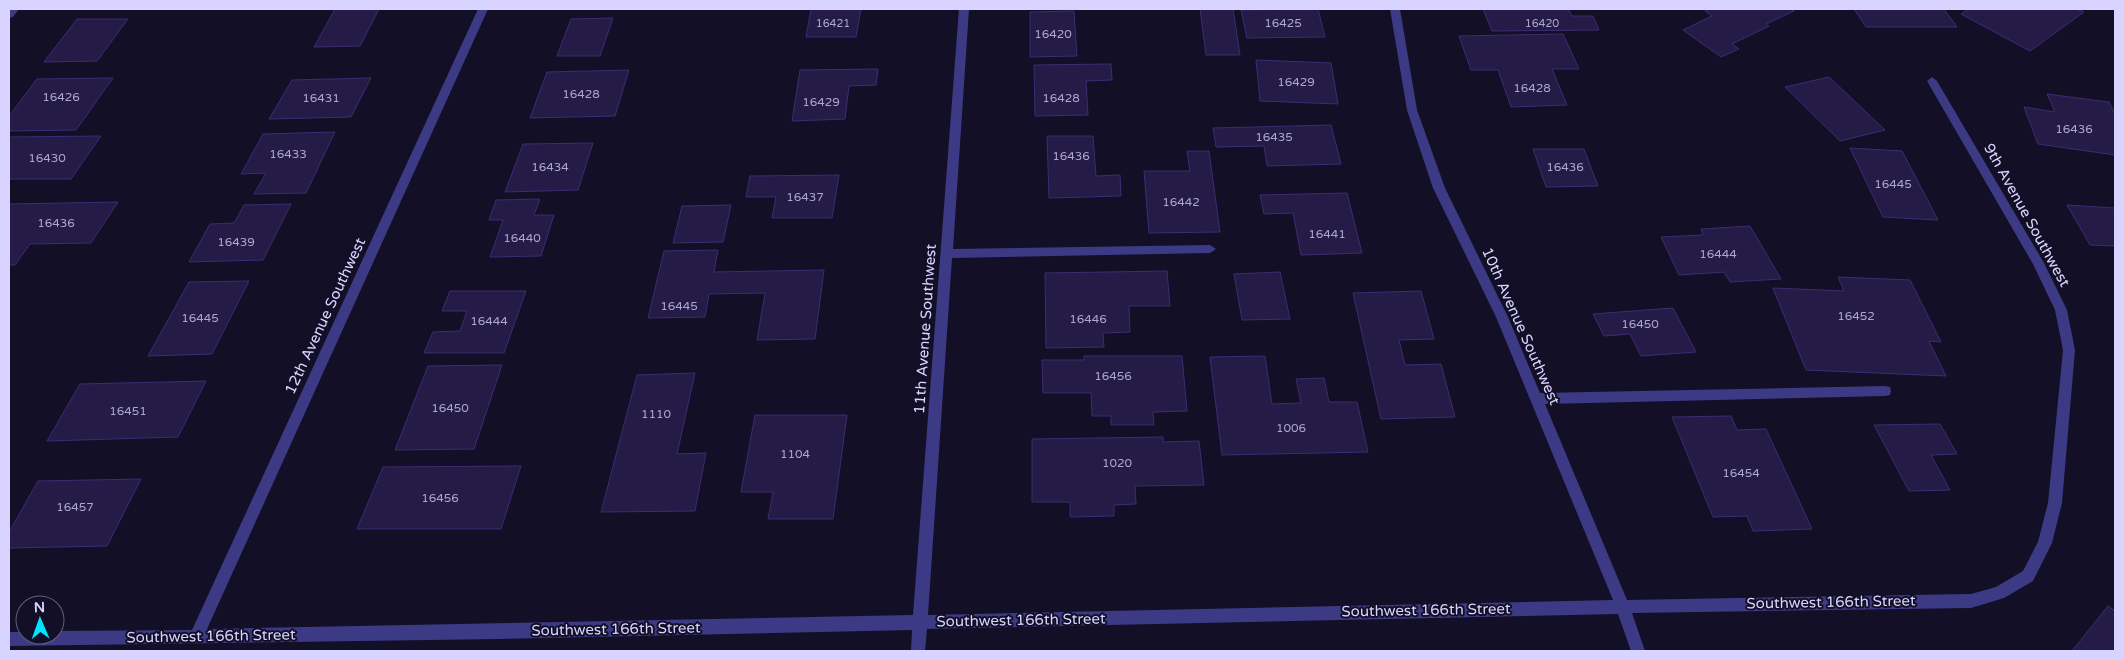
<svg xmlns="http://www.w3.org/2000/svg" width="2124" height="660" viewBox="0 0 2124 660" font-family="'Varela Round',sans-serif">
  <rect width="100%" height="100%" fill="#130f26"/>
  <!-- building -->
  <path fill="#241b47" stroke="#3b2d73" d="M335 9H379L360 46 314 47Z
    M811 9H861L856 37H806Z
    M1200 9H1233L1240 55H1206Z
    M1318 9 1325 37 1247 38 1241 10Z
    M1483 9H1568L1572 16H1593L1599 30 1492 31Z
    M1711 9H1790L1794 11 1766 24 1769 26 1732 44 1739 49 1721 57 1683 30 1712 16 1705 11Z
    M1854 9H1944L1957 27H1866Z
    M1969 9H2077L2084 12 2030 51 1961 14Z
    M1074 11 1077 56 1030 57V12Z
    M613 18 600 56H557L571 19Z
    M77 19H128L97 61 44 62Z
    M1563 34 1579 69H1552L1567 105 1511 107 1498 70H1471L1459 36Z
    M1256 60 1331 63 1338 104 1260 101Z
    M1111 64 1112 80 1086 81 1088 115 1035 116 1034 65Z
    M878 69 876 85 849 86 845 119 792 121 800 70Z
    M629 70 615 116 530 118 547 72Z
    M1829 77 1885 130 1840 141 1785 87Z
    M113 78 76 130 9 131V116L37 79Z
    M371 78 351 117 269 119 292 80Z
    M2047 94 2109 102 2115 114V155L2038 144 2024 107 2055 112Z
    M1331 125 1341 164 1267 166 1264 146 1216 147 1213 128Z
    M335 132 306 193 254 194 266 173 241 174 263 134Z
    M101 136 71 179H9V137Z
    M1047 136H1093L1096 176 1120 175 1121 196 1049 198Z
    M593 143 578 190 505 192 523 144Z
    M1850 148 1902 151 1938 220 1883 217Z
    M1533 149H1584L1598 186 1546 187Z
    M1187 151H1209L1220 232 1149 233 1144 171H1190Z
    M839 175 832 218H772L776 197H746L750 176Z
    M1347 193 1362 253 1301 255 1293 213 1264 214 1260 195Z
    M540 199 534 215H554L541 256 490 257 503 220H489L496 200Z
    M118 202 91 243 30 244 15 265H9V204Z
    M291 204 263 260 189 262 210 224 234 223 244 205Z
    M731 205 723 242 673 243 682 206Z
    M2067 205 2115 208V246L2090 245Z
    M1750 226 1781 279 1730 282 1724 272 1679 275 1661 237 1703 235 1701 229Z
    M718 250 714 272 824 270 815 339 757 340 765 293 709 294 705 317 648 318 664 251Z
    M1167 271 1170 306H1129L1130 332 1103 333 1104 347 1046 348 1045 273Z
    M1280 272 1290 319 1242 320 1234 274Z
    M1838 277 1910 280 1941 342 1929 341 1946 376 1806 370 1773 288 1844 291Z
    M249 281 212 354 148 356 189 282Z
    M450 291H526L504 353H424L433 332 460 331 467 311H442Z
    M1421 291 1434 339 1399 340 1405 365 1441 364 1455 417 1381 419 1353 293Z
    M1673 308 1696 352 1641 356 1630 334 1604 336 1593 314Z
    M1084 356H1182L1187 411 1153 412 1154 425H1111V416H1092L1091 393H1043L1042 360H1084Z
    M1265 356 1272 404 1301 403 1296 379 1324 378 1329 402H1357L1368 452 1222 455 1210 357Z
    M502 365 474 449 395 450 428 366Z
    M695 373 677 454 706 453 695 511 601 512 637 375Z
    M206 381 178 437 47 441 80 384Z
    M755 415H847L833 519H768L773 492H741Z
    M1731 416 1737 430 1766 429 1812 529 1753 531 1747 516 1713 517 1672 417Z
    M1940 424 1957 454 1931 455 1950 490 1909 491 1874 425Z
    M1163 437V442L1199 441 1204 485 1135 486 1136 504 1114 505V516L1070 517V502H1032V439Z
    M521 466 501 529H357L383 467Z
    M141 479 107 546 9 548V532L38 481Z
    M2108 606 2115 611V651H2072Z"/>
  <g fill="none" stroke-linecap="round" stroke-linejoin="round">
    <!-- minor -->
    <path fill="#3d3a85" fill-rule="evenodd" d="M9 9H19L13 17 9 18Z
      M478 9H488L207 629 913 615 959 9H969L953 249 1210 245 1216 249 1210 253 952 258 928 615 1613 600 1496 317 1433 188 1407 110 1390 9H1400L1417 110 1445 188 1508 317 1540 393 1885 386 1890 387 1891 391 1890 395 1885 396 1545 404 1627 600 1971 594 1996 587 2023 571 2038 542 2048 503 2063 350 2055 310 2033 264 1927 81 1932 77 1937 81 2044 263 2067 310 2075 350 2062 503 2052 543 2033 581 2004 598 1971 608 1632 613 1645 651H1631L1618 614 927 629 925 651H911L912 630 499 639 9 646V632H25V635H55V631L192 630Z"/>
  </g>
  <g text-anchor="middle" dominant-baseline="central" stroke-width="4" stroke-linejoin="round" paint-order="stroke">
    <!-- far-number labels -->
    <g font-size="11" fill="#aca6d1">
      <text x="833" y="23">16421</text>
      <text x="1542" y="23">16420</text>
    </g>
    <!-- number labels -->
    <g font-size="12" fill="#aca6d1">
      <text x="1283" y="23">16425</text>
      <text x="1053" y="34">16420</text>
      <text x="1296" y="82">16429</text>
      <text x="1532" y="88">16428</text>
      <text x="581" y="94">16428</text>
      <text x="61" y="97">16426</text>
      <text x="321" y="98">16431</text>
      <text x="1061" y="98">16428</text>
      <text x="821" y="102">16429</text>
      <text x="2074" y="129">16436</text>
      <text x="1274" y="137">16435</text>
      <text x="288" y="154">16433</text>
      <text x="1071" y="156">16436</text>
      <text x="47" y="158">16430</text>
      <text x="550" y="167">16434</text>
      <text x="1565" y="167">16436</text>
      <text x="1893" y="184">16445</text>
      <text x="805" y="197">16437</text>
      <text x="1181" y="202">16442</text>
      <text x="56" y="223">16436</text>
      <text x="1327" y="234">16441</text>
      <text x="522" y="238">16440</text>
      <text x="236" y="242">16439</text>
      <text x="1718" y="254">16444</text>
      <text x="679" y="306">16445</text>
      <text x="1856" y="316">16452</text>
      <text x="200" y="318">16445</text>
      <text x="1088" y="319">16446</text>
      <text x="489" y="321">16444</text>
      <text x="1640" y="324">16450</text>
      <text x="1113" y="376">16456</text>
      <text x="450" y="408">16450</text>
      <text x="128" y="411">16451</text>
      <text x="656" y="414">1110</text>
      <text x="1291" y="428">1006</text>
      <text x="795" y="454">1104</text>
      <text x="1117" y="463">1020</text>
      <text x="1741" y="473">16454</text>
      <text x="440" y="498">16456</text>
      <text x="75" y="507">16457</text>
    </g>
    <!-- street labels -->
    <g font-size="15" fill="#d9d4ff" stroke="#130f26">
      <text transform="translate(2027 215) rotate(61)">9th Avenue Southwest</text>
      <text transform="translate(325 316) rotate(-65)">12th Avenue Southwest</text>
      <text transform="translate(1521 326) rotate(66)">10th Avenue Southwest</text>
      <text transform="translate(925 329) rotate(-86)">11th Avenue Southwest</text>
      <text transform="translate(1831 602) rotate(-1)">Southwest 166th Street</text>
      <text transform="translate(1426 610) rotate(-1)">Southwest 166th Street</text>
      <text transform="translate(1021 620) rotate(-1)">Southwest 166th Street</text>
      <text transform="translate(616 629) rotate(-1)">Southwest 166th Street</text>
      <text transform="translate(211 636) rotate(-1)">Southwest 166th Street</text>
    </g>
  </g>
  <!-- border -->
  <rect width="2124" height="660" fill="none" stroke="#d9d4ff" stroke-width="20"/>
  <!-- north arrow -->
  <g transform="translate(40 620) rotate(358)"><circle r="24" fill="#130f26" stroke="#625e7d"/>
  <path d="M0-4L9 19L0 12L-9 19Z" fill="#00e5ff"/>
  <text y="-8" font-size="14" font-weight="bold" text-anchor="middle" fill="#d9d4ff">N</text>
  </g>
</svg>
